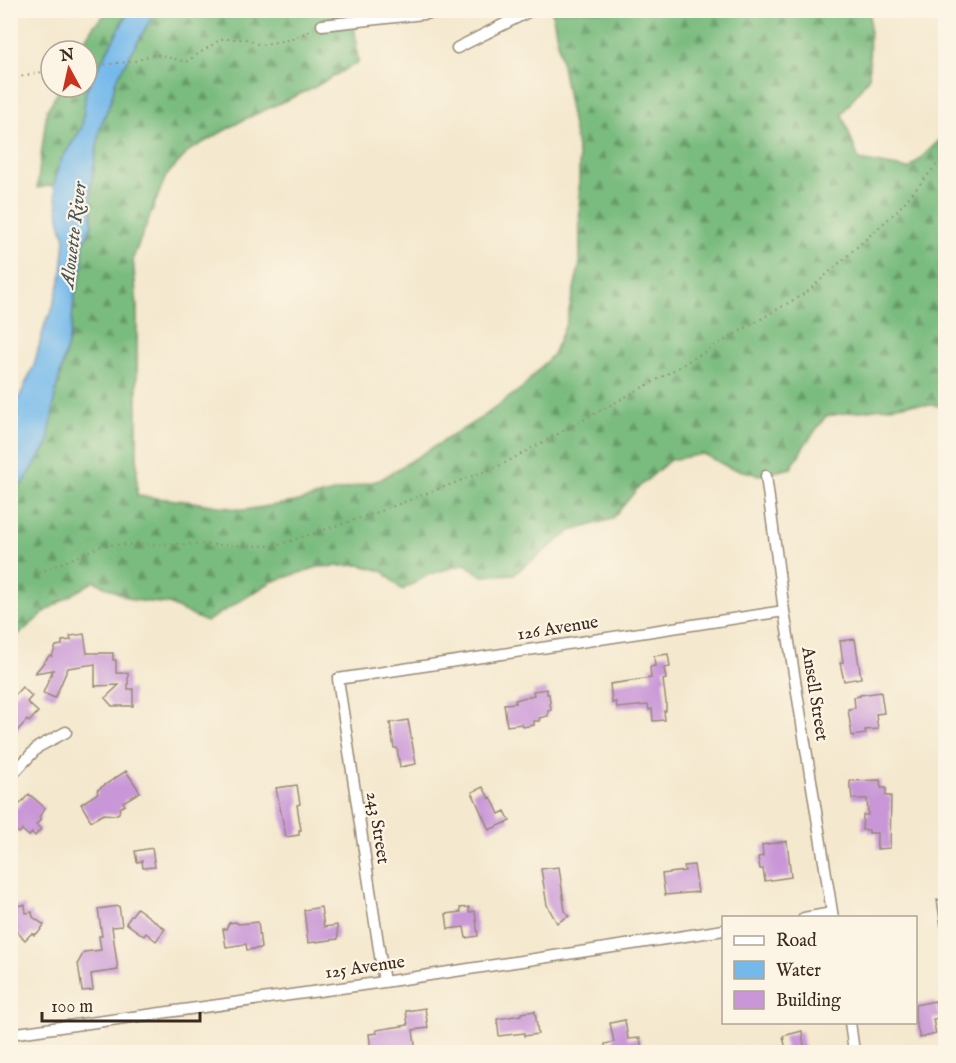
<svg xmlns="http://www.w3.org/2000/svg" width="956" height="1063" viewBox="0 0 956 1063" font-family="'IM FELL English',serif">
  <defs>
    <pattern id="forest-firs" width="22" height="20" patternUnits="userSpaceOnUse" patternTransform="scale(1.5)"><rect width="22" height="20" fill="#7abc7f"/><path d="M5 1l3.5 6h-7zM16 11l3.5 6h-7z" fill="#659967"/></pattern>
  </defs>
  <rect width="100%" height="100%" fill="#fcf5e5"/>
  <filter id="ink" filterUnits="userSpaceOnUse"><feTurbulence type="fractalNoise" baseFrequency=".0167" numOctaves="2"/><feDisplacementMap in="SourceGraphic" scale="12" xChannelSelector="R" yChannelSelector="G"/><feConvolveMatrix kernelMatrix="1 2 1 2 8 2 1 2 1" color-interpolation-filters="sRGB"/></filter>
  <filter id="wash" filterUnits="userSpaceOnUse"><feTurbulence type="fractalNoise" baseFrequency=".008" numOctaves="4" result="noise"/><feDisplacementMap in="SourceGraphic" scale="24" xChannelSelector="R" yChannelSelector="G"/><feGaussianBlur stdDeviation="1.35" result="paint"/><feColorMatrix in="noise" values="0 0 0 0 0 0 0 0 0 0 0 0 0 0 0 0 0 1.4 0 .05"/><feComposite in="paint" operator="in"/></filter>
  <g filter="url(#wash)">
    <rect width="100%" height="100%" fill="#f4e8ce"/>
    <!-- forest -->
    <path fill="url(#forest-firs)" stroke="#5a734e" stroke-width="1.5" d="M109 11H129L86 90 82 128 61 160 54 185 37 188 47 110 61 87H87V51H78L94 25Z
      M158 11H353L358 62 313 88 243 120 190 150 166 176 133 258 137 306V496L186 501 244 510 295 502 380 480 481 418 522 388 553 354 566 324 580 263 579 159 552 11H870L869 77 842 114 859 160 909 169 945 135V406L911 404 826 416 804 446 791 468 760 475 730 468 703 454 670 460 638 488 612 519 571 531 514 574 482 576 465 564 430 574 402 590 383 571 360 565 318 567 271 582 206 622 169 604 133 600 94 581 50 608 11 641V497L26 479 56 390 65 356 71 331 74 298 83 265V245L92 224 91 185 100 128 111 100 116 80 153 15Z"/>
    <!-- water -->
    <path fill="#75b9eb" stroke="#587284" stroke-width="1.5" d="M129 11H158L153 15 116 80 111 100 100 128 91 185 92 224 83 245V265L74 298 71 331 56 390 48 444 26 479 11 497V427L18 415 14 409 34 365 46 320 51 314 62 274 65 238 60 222 54 185 61 160 82 128 86 90Z"/>
    <g id="blocks">
      <!-- building -->
      <path fill="#c997d7" d="M84 634 87 653H113V660H116V673H128V689H133V706H112L105 698 119 685 95 686V664L68 668 55 698 43 693 53 670 35 673 49 656H52L56 646 62 645V641L71 640 70 636Z
        M855 639 861 678 844 681 840 663 843 662 840 641Z
        M668 654 670 667 664 668 666 679 663 680 666 702V711H664L665 720 653 721 652 709 649 710 648 705 617 708 616 702 612 703 610 684 651 678 650 667 655 666 654 656Z
        M22 687 32 696 27 702 38 712 29 722 27 720 10 739V700Z
        M547 689V694H549L551 710 548 711V716L539 718 540 721H534V725L523 727 522 724 507 726 504 704 516 703 515 700 534 695 533 691Z
        M881 692 884 713 876 714 878 729 865 730 866 734 852 736 848 709 855 708 854 697 860 696V695Z
        M408 720 416 764 400 767 397 748H394L390 723Z
        M126 771 140 792 123 802 125 805 120 808 119 813 115 815 104 814 91 821 81 804 98 793 97 790Z
        M880 780 881 788H886V796H891L890 848 877 849V833H869V830H862L863 815H868L867 799H852L851 789H850V781Z
        M297 785 300 804 297 805 301 830H299V835L286 837 276 788Z
        M483 787 489 798 491 797 499 814 505 811 510 821 489 830 472 792Z
        M29 794 45 808 39 817 41 819 36 825 41 829 35 836 32 833 29 836 22 830 19 833 10 826V815Z
        M787 841 791 877 765 881 763 869H760L758 857 763 856 762 845Z
        M152 848 155 867 143 868 142 861 137 862 135 851Z
        M694 865 698 892 665 895 662 874 685 871 684 866Z
        M559 867 565 911 569 916 557 923 547 905 541 869Z
        M945 899V927H941L937 900Z
        M25 905 26 913 32 912 33 917 44 925 39 932 34 935 32 933 25 940 16 931 10 932V906Z
        M119 906 122 926 112 927 118 970 91 974 93 990 82 991 78 963 84 952 101 950 99 936H102L98 909Z
        M321 907 324 927 337 925 338 939 308 943 304 910Z
        M469 907V912L475 911 478 936 466 938 464 927 448 929 446 914 461 912 460 908Z
        M137 908 165 929 156 941 146 933 144 936 126 923Z
        M235 922 239 924 258 922 261 948 247 950 246 944 226 947 223 929H226L229 923Z
        M935 1001 939 1018 933 1019 936 1034 920 1038 915 1020V1005Z
        M425 1008 428 1028 413 1030 415 1045 371 1050 369 1034 377 1033 376 1030 408 1025 406 1011Z
        M535 1011 538 1034 524 1036V1033L499 1036 497 1019 521 1015V1013Z
        M625 1020 628 1039 640 1038 643 1053H600L605 1046V1044L614 1042 610 1023Z
        M802 1031 805 1053H789L788 1049 786 1050 783 1036Z"/>
    </g>
  </g>
  <g filter="url(#ink)">
    <use href="#blocks" fill-opacity="0" stroke="#988976" stroke-width="1.5"/>
    <g fill="none" stroke-linecap="round" stroke-linejoin="round">
      <!-- minor casing -->
      <g stroke="#988976" stroke-width="13">
        <path id="minor" d="M322 25 460 10
          M457 48 532 10
          M766 476 784 611 833 918
          M10 777 38 747 66 732
          M804 918 832 913
          M384 982 338 679 784 611
          M850 1022 854 1052
          M10 1034 384 982 724 930"/>
      </g>
      <!-- path -->
      <path stroke="#988976" stroke-width="2" stroke-dasharray="1.5 4.5" stroke-linecap="butt" d="M87 67 135 61 155 54 186 62 221 39H246L260 45 292 39 314 29
        M10 79 51 70
        M39 573 103 545 178 544 275 546 375 513 499 466 660 378 807 292 896 212 946 154"/>
      <!-- minor -->
      <use href="#minor" stroke="#fff" stroke-width="10"/>
    </g>
  </g>
  <g text-anchor="middle" dominant-baseline="central" stroke-width="4.5" stroke-linejoin="round" paint-order="stroke">
    <!-- street labels -->
    <g font-size="18" fill="#3b2a1e" stroke="#fcf5e5">
      <text transform="translate(558 629) rotate(-9)">126 Avenue</text>
      <text transform="translate(814 694) rotate(81)">Ansell Street</text>
      <text transform="translate(377 828) rotate(81)">243 Street</text>
      <text transform="translate(365 968) rotate(-8)">125 Avenue</text>
    </g>
    <!-- water labels -->
    <g font-size="20" font-style="italic" fill="#4c555c" stroke="#fcf5e5">
      <text transform="translate(74 235) rotate(-83)">Alouette River</text>
    </g>
  </g>
  <!-- margin -->
  <rect width="956" height="1063" fill="none" stroke="#fcf5e5" stroke-width="36"/>
  <!-- legend -->
  <rect x="722" y="916" width="195" height="108" fill="#fcf5e5" stroke="#afa495" stroke-width="1.5"/>
  <rect x="734" y="936" width="30" height="9" fill="#ffffff" stroke="#afa495" stroke-width="1.5"/>
  <text x="776" y="946" font-size="18" fill="#3b2a1e">Road</text>
  <rect x="734" y="961" width="30" height="18" fill="#75b9eb" stroke="#afa495" stroke-width="1.5"/>
  <text x="776" y="976" font-size="18" fill="#3b2a1e">Water</text>
  <rect x="734" y="991" width="30" height="18" fill="#c997d7" stroke="#afa495" stroke-width="1.5"/>
  <text x="776" y="1006" font-size="18" fill="#3b2a1e">Building</text>
  <!-- north arrow -->
  <g transform="translate(69 69) rotate(352)"><circle r="28" fill="#fcf5e5" stroke="#afa495" stroke-width="1.5"/>
  <path d="M0-4.5L10 22L0 15L-10 22Z" fill="#c8321e"/>
  <text y="-9" font-size="16" font-weight="bold" text-anchor="middle" fill="#3b2a1e">N</text>
  </g>
  <!-- scale -->
  <path d="M42 1012v9h158v-9" fill="none" stroke="#3b2a1e" stroke-width="3"/>
  <text x="51" y="1012" font-size="18" fill="#3b2a1e" stroke="#fcf5e5" stroke-width="4.5" paint-order="stroke">100 m</text>
</svg>
